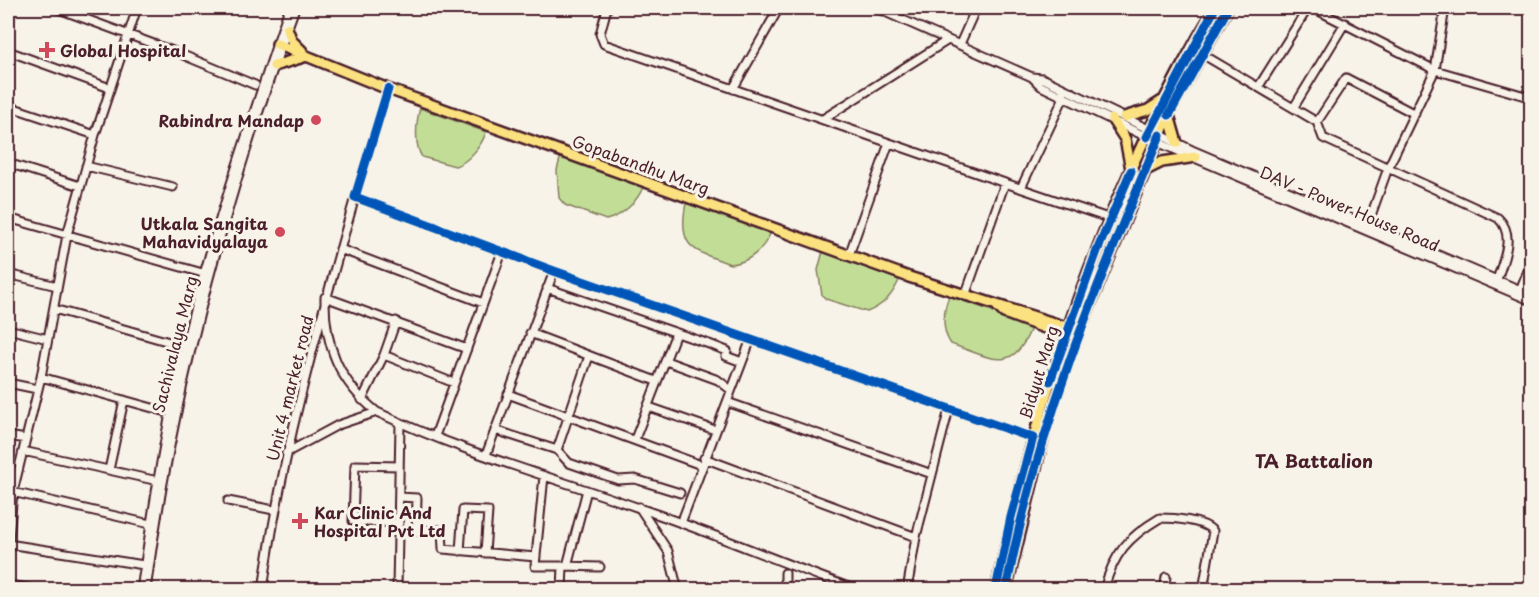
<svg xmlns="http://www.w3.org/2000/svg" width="1539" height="597" viewBox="0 0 1539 597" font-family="'Playpen Sans',sans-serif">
  <rect width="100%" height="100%" fill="#f7f3e8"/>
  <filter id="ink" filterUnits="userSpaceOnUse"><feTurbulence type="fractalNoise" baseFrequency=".0167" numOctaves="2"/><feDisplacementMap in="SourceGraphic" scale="12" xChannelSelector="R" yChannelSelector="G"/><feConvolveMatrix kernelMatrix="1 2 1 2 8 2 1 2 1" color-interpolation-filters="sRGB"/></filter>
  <g filter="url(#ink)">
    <!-- green -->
    <path fill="#c2de96" stroke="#867e60" stroke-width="1.5" d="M420 108 486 132C482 145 469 162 455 166L422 157C414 145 416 122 420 108Z
      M561 155 644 185C638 201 623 216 606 220L565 205 559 198 557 170Z
      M686 203 771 232C764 248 750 263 730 264 693 250 677 249 686 203Z
      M823 251 900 278C893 295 884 305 867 312L826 299 822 295 818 270Z
      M949 296 1032 325C1014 376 992 358 951 344 941 330 943 311 949 296Z"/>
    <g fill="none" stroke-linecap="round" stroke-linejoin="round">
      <!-- minor casing -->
      <g stroke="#4a1f2b" stroke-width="11">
        <path id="minor" d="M56 8 178 53 255 85
          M607 8 600 34 604 44 1005 183
          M876 8 1032 77 1042 78 1192 150 1532 295
          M1313 8 1435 70 1532 98
          M960 44 976 8
          M8 51 110 88
          M1202 54 1317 122 1323 138 1498 218C1516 235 1503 260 1497 280
          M1032 77 1041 86 1157 142 1532 301
          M1259 86 1308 8
          M388 89 355 197 554 271 1033 438
          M733 89 779 8
          M8 106 95 135
          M1294 107 1345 23
          M823 119 948 40
          M1317 122 1346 78 1415 114
          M8 163 80 186
          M86 166 173 187
          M1021 188 1064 97 1063 92
          M8 218 206 274
          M1368 224 1388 168 1435 70 1445 8
          M340 249 483 303
          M849 255 889 143
          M8 274 57 286
          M547 288 709 344 727 351 726 356 742 362
          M1520 290 1532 260
          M965 296 1005 183 1111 219
          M54 309 187 347
          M8 329 48 339
          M530 333 656 381
          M467 349 325 297C324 345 339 382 377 412 461 452 552 477 639 508 713 533 784 564 857 590
          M384 355 396 321
          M666 361 718 380 731 390
          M41 377 174 414
          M8 383 37 389
          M508 394 701 465
          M362 400 384 355 454 383
          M727 402 932 474
          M649 407 715 430
          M495 430 557 450 569 463 618 480 635 479 680 493
          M8 436 26 439
          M435 436 502 252
          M635 439 676 333
          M557 450 589 356
          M23 451 158 481
          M286 453 338 425 377 412
          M486 455 554 271
          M704 458 916 537
          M109 470 124 400
          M544 476 535 566H563L562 590
          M8 491 150 524
          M399 497 417 498 416 531 442 530 443 549 536 557
          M228 501 274 510
          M639 507 668 551 678 590
          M399 523 353 521 355 465 399 466
          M681 523 751 339
          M8 544 144 565
          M8 550 13 492 41 377 67 235 95 135 137 8
          M460 551 463 510 488 511 485 553
          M563 566 600 567
          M567 566 587 490
          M8 585 40 590
          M141 590C150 531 158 472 170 414 198 275 244 141 289 8
          M146 590C173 391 226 195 295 8
          M263 590C281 455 318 327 355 197
          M397 590 400 423
          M785 590V573
          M907 590 916 537 949 409
          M1104 590C1113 554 1128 537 1160 518 1174 518 1203 520 1213 531L1203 590
          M1164 590 1166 577"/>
      </g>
      <!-- major casing -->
      <g stroke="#4a1f2b" stroke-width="14">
        <path id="major" d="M287 28 292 41 302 51
          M277 44 388 89 909 277 1079 331
          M274 66 307 56
          M1169 115 1177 143
          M1124 117 1148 110 1162 101
          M1112 119 1125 139 1131 169
          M1144 171 1162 162 1196 157
          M997 306 1004 313 1069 337
          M996 590C1038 389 1109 184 1215 8
          M1006 590 1047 423 1076 339 1170 111 1228 8"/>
      </g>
      <!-- minor -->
      <use href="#minor" stroke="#f7f3e8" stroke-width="7"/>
      <!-- major -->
      <use href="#major" stroke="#fbe180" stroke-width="9"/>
      <!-- cycleway casing -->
      <g stroke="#f7f3e8" stroke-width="13">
        <path id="cycleway" d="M388 89 355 197 554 271 1033 438
          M1169 115 1228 8
          M1147 137 1215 8
          M1050 381 1097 251 1131 171
          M997 584 1011 517 1032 441
          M1006 590C1036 431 1097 283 1160 135"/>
      </g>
      <!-- cycleway -->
      <use href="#cycleway" stroke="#0057b8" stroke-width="9"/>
    </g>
  </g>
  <!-- markers -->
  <g fill="#d1495b" stroke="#f7f3e8" stroke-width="2">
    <path d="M44 41h6v6h6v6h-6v6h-6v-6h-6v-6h6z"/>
    <circle cx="316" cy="120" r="6"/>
    <circle cx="280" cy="232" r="6"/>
    <path d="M297 512h6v6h6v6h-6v6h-6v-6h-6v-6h6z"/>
  </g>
  <g text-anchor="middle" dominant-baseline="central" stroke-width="6" stroke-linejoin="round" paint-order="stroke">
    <!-- poi labels -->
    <g font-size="16" font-weight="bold" fill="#4a1f2b" stroke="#f7f3e8" text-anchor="start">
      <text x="60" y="50">Global Hospital</text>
      <text x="304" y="120" text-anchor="end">Rabindra Mandap</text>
      <text x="268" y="223" text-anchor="end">Utkala Sangita<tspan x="268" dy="18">Mahavidyalaya</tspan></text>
      <text x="314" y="512">Kar Clinic And<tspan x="314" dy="18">Hospital Pvt Ltd</tspan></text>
    </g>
    <!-- street labels -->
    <g font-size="16" fill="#4a1f2b" stroke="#f7f3e8">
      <text transform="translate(641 164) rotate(20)">Gopabandhu Marg</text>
      <text transform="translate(1350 208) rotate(23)">DAV - Power House Road</text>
      <text transform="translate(174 344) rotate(-76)">Sachivalaya Marg</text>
      <text transform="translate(1038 372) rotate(-73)">Bidyut Marg</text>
      <text transform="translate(289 388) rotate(-76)">Unit 4 market road</text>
    </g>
    <!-- neighbourhood labels -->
    <g font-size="18" font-weight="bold" fill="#4a1f2b" stroke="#f7f3e8">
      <text x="1314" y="460">TA Battalion</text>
    </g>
  </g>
  <!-- margin -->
  <rect width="1539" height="597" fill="none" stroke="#f7f3e8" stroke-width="30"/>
  <rect x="15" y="15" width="1509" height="567" fill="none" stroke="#4a1f2b" stroke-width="2" filter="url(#ink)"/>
</svg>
